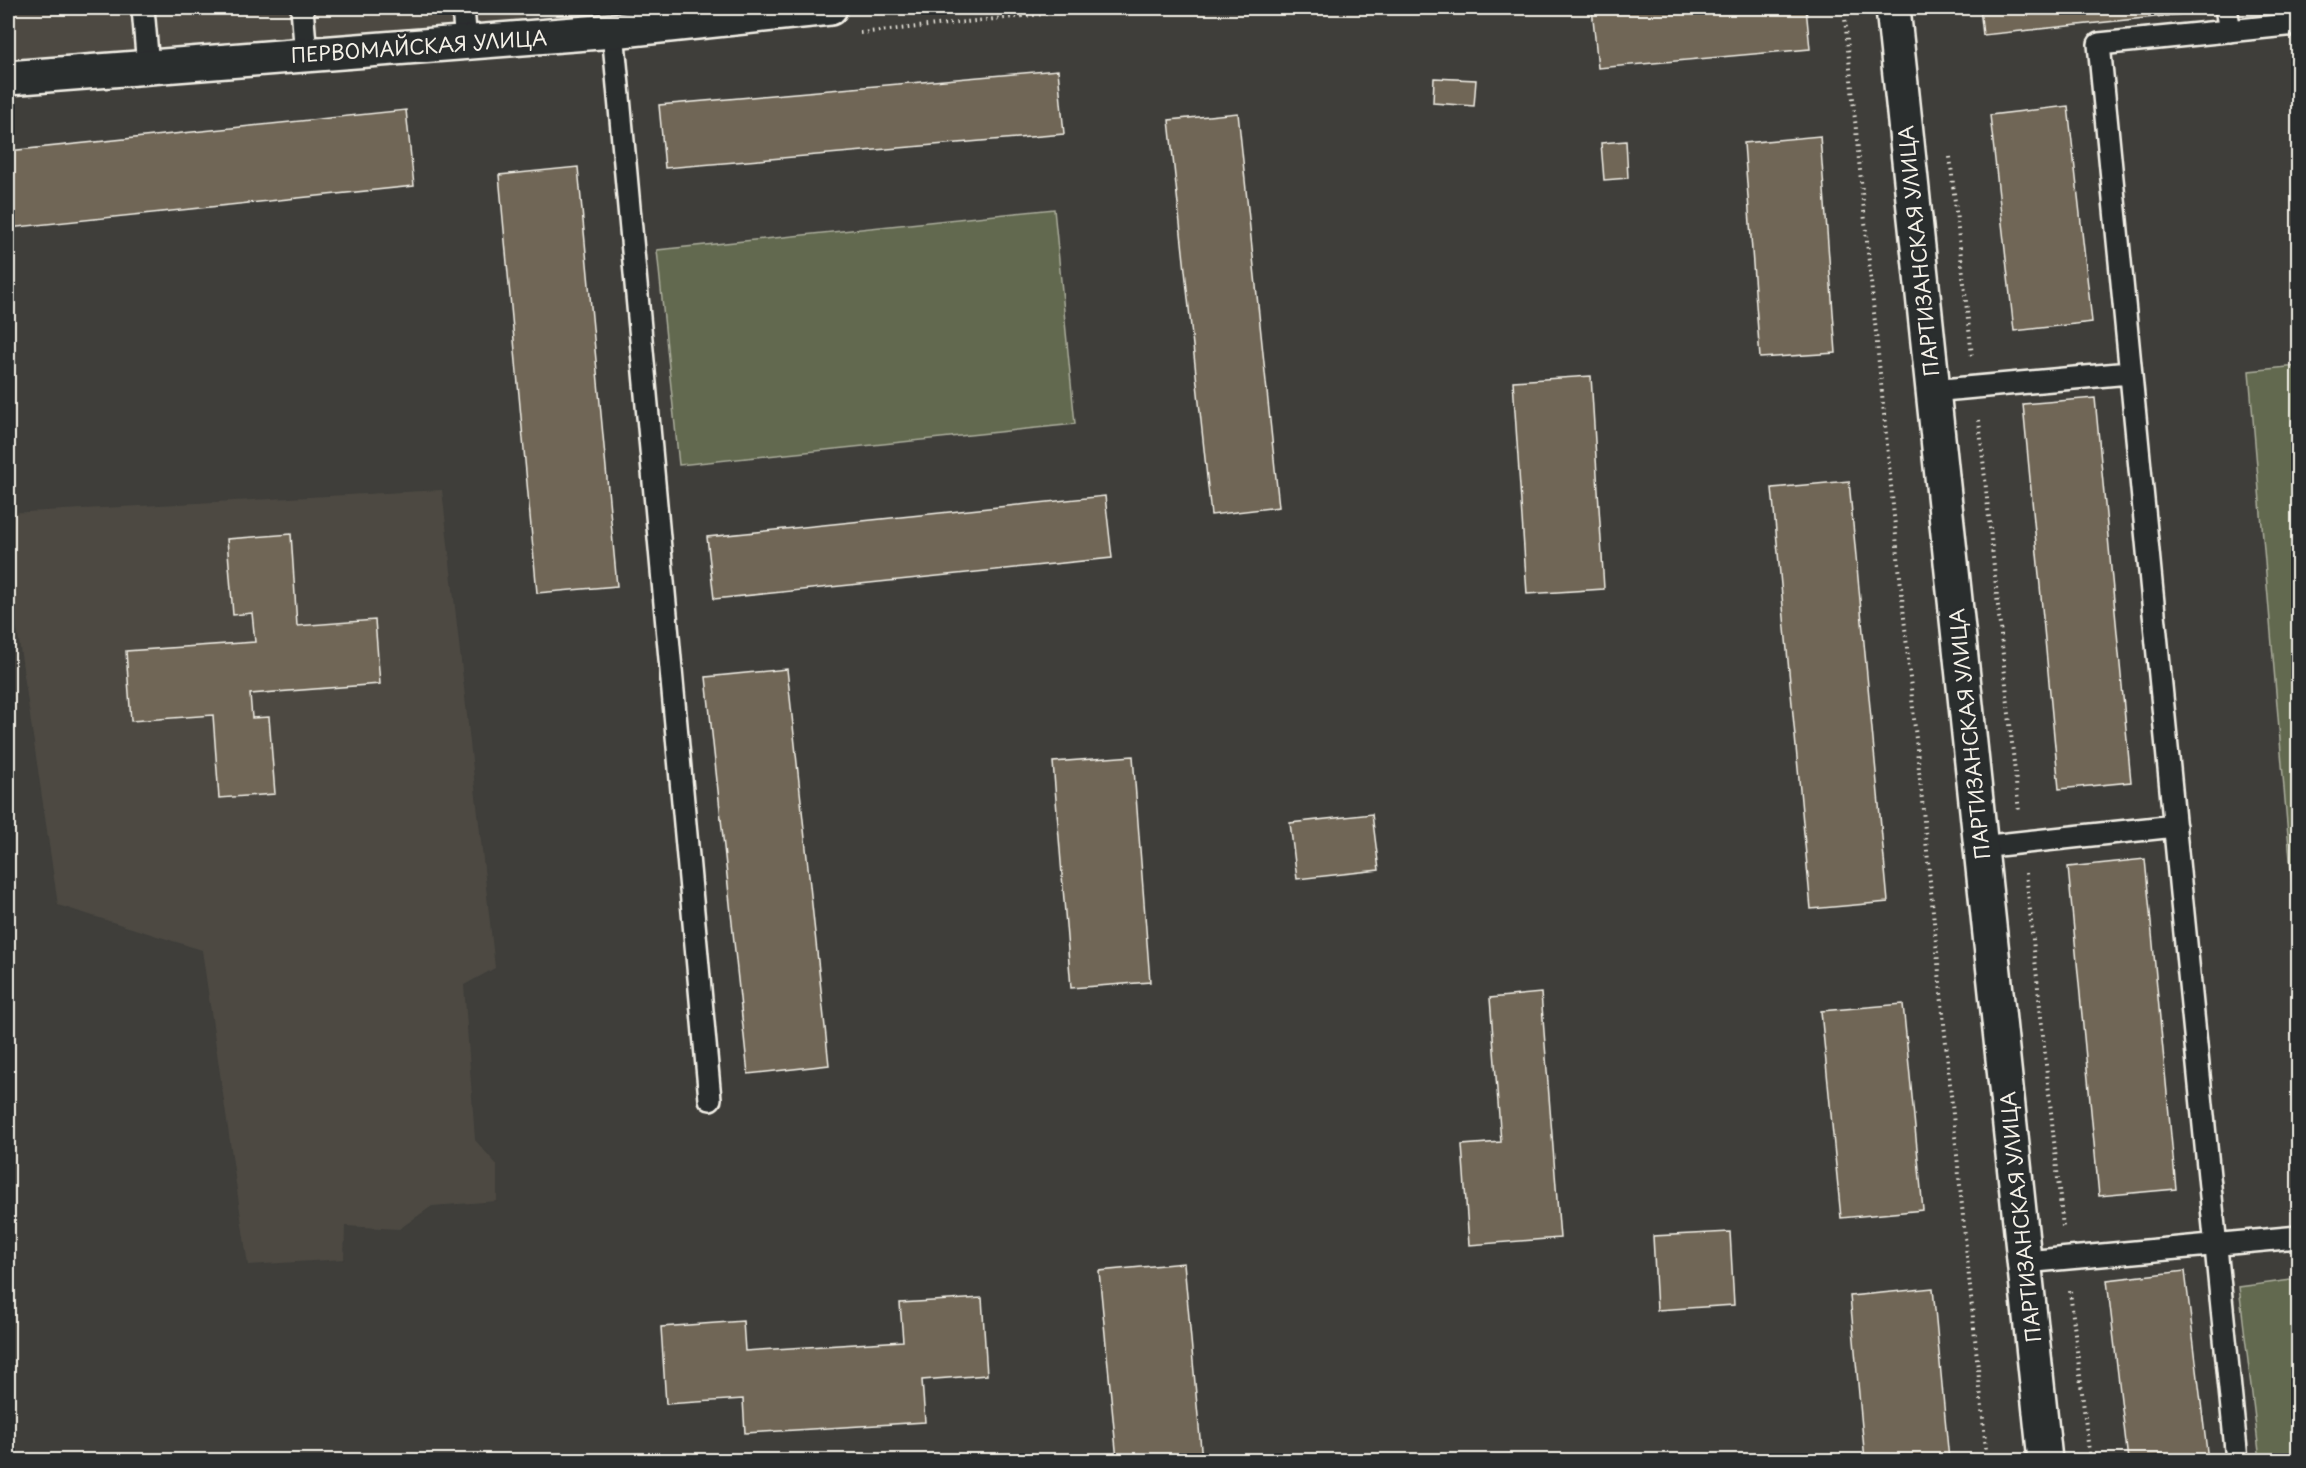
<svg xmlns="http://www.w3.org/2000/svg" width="2306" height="1468" viewBox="0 0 2306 1468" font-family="'Playpen Sans',sans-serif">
  <rect width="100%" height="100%" fill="#3f3e3a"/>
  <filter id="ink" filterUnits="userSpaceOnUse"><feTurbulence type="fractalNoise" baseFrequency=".0167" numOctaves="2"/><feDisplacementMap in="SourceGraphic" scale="12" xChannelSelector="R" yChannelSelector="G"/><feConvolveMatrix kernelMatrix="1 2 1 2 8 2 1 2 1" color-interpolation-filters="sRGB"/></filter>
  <g filter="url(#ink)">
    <!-- built -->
    <path fill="#4d4a43" d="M8 8H521L522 20 8 63Z
      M442 490 495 968 464 985 475 1140 497 1165V1201L432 1206 399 1229 345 1226 344 1259 248 1265 202 950 58 905 8 567V513Z"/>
    <!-- green -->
    <path fill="#62694f" stroke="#abad9c" stroke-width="1.5" d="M1054 209 1075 424 679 465 657 250Z
      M2298 366V883H2292L2249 371Z
      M2298 1279V1460H2260L2239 1287Z"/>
    <!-- building -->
    <path fill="#6f6657" stroke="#f4f1e8" stroke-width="1.5" d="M1592 8H1806L1810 49 1598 68Z
      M1980 8H2193V13L1983 35Z
      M1058 70 1064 134 665 168 659 105Z
      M1434 78 1476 80 1474 106 1433 103Z
      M2068 106 2092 322 2014 331 1990 115Z
      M406 110 414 186 8 228V151Z
      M1238 113 1279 507 1211 515 1169 120Z
      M1820 136 1836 353 1760 358 1744 143Z
      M1626 141 1628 178 1604 180 1601 143Z
      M578 167 617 586 537 593 499 175Z
      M1591 376 1604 589 1527 594 1513 381Z
      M2095 398 2131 782 2059 789 2023 404Z
      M1849 481 1888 902 1811 909 1772 488Z
      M1105 496 1112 558 714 599 707 537Z
      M291 534 297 626 375 620 380 684 250 694 252 718 269 717 275 794 219 798 213 715 131 721 126 651 255 642 252 613 233 615 227 539Z
      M787 669 829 1065 748 1074 706 677Z
      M1133 756 1150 982 1071 988 1053 762Z
      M1372 814 1379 870 1297 879 1290 823Z
      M2145 859 2176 1189 2099 1196 2068 867Z
      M1541 993 1560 1238 1469 1245 1462 1145 1501 1142 1490 998Z
      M1903 1004 1923 1210 1841 1218 1821 1011Z
      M1730 1232 1734 1305 1657 1310 1653 1236Z
      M1184 1263 1202 1460H1117L1099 1271Z
      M2185 1271 2208 1460H2128L2107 1280Z
      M1933 1288 1949 1460H1865L1850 1296Z
      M982 1298 987 1375 922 1380 925 1422 745 1433 743 1399 666 1404 661 1327 743 1321 745 1351 903 1341 900 1303Z"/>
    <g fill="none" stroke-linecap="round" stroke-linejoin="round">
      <!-- lane casing -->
      <g stroke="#f4f1e8" stroke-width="26">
        <path id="lane" d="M143 8 148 67
          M302 8 306 55
          M463 8 466 43
          M2226 8 2230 31
          M613 31 710 1099
          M1932 391 2129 373
          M1980 847 2175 826
          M2025 1262 2298 1237
          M2237 1460C2192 988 2141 516 2099 44L2298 24"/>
      </g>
      <!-- secondary casing -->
      <g stroke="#f4f1e8" stroke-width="38">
        <path id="secondary" d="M1893 8 2045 1460
          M8 78 613 31 830 8"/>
      </g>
      <!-- path -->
      <path stroke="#f4f1e8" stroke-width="4" stroke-dasharray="1.5 4.5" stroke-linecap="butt" d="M1844 8 1987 1460
        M860 33 1101 8
        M1950 157 1972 356
        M1979 420 2019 812
        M2026 873 2063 1227
        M2070 1291 2090 1460"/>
      <!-- lane -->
      <use href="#lane" stroke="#2a2d2e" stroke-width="21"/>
      <!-- secondary -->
      <use href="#secondary" stroke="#2a2d2e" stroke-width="33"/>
    </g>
  </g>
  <g text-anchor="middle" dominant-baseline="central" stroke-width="4.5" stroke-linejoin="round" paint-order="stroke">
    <!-- street labels -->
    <g font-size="20" fill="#f4f1e8" stroke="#2a2d2e">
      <text transform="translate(419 46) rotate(-4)">ПЕРВОМАЙСКАЯ УЛИЦА</text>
      <text transform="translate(1918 251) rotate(-96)">ПАРТИЗАНСКАЯ УЛИЦА</text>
      <text transform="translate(1969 734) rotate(-96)">ПАРТИЗАНСКАЯ УЛИЦА</text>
      <text transform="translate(2020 1217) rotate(-96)">ПАРТИЗАНСКАЯ УЛИЦА</text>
    </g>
  </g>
  <!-- margin -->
  <rect width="2306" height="1468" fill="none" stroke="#2a2d2e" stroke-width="30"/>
  <rect x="15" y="15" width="2276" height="1438" fill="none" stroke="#f4f1e8" stroke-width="2" filter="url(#ink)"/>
</svg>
